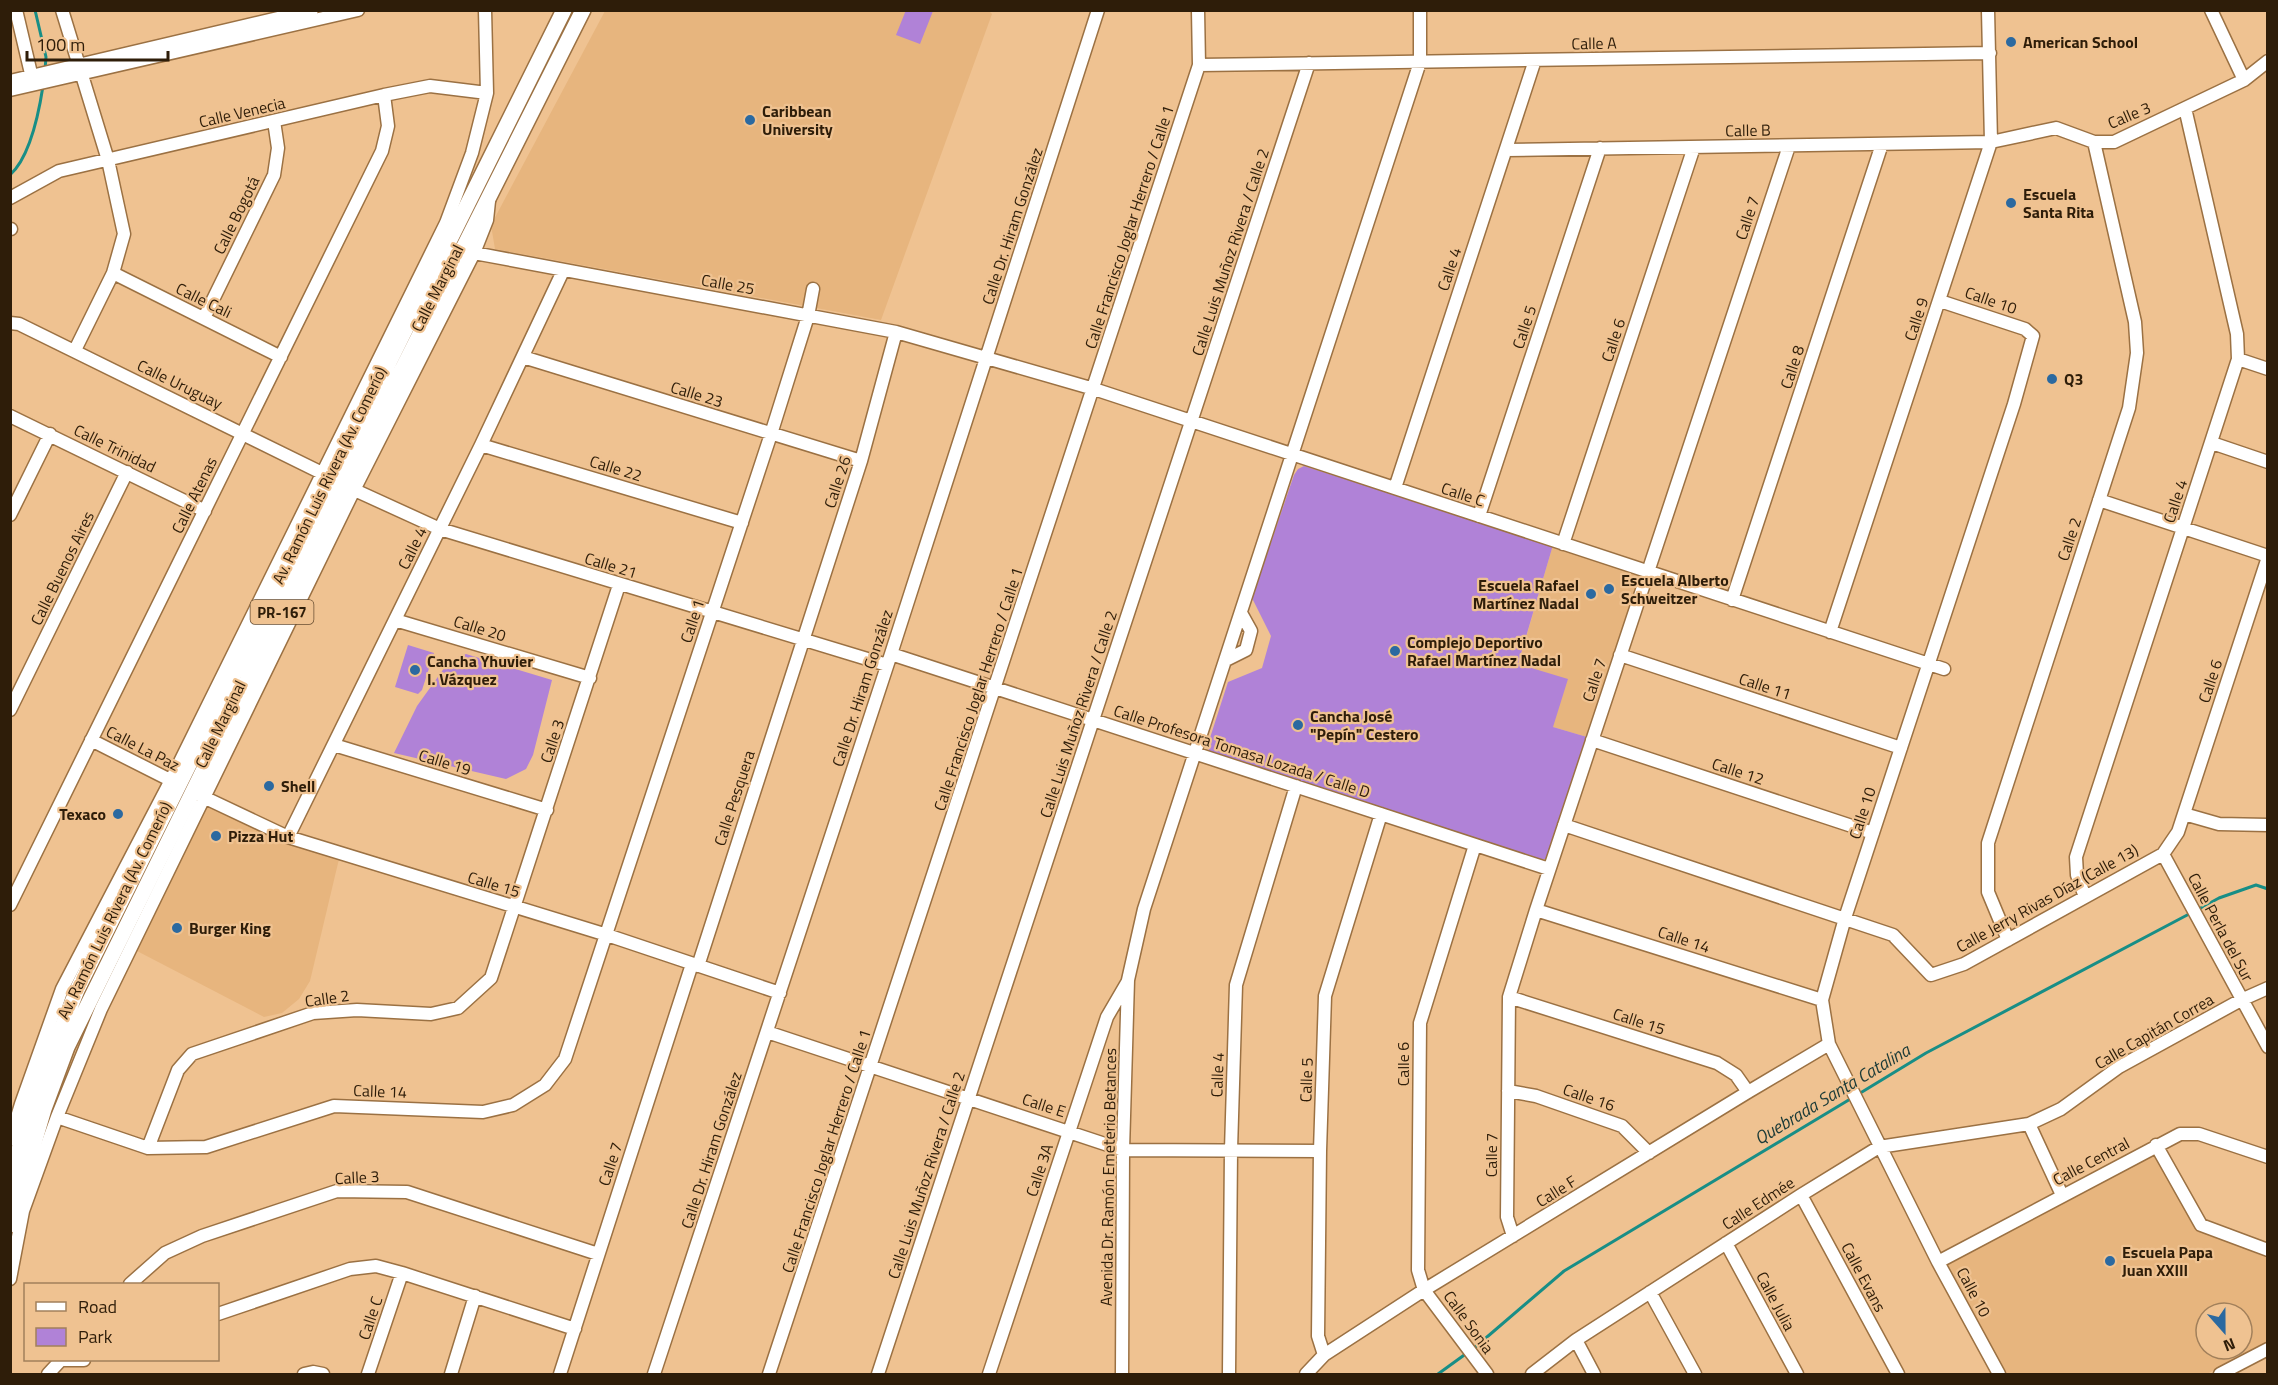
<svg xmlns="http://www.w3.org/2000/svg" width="2278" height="1385" viewBox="0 0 2278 1385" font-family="'Titillium Web',sans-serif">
  <rect width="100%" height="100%" fill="#efc291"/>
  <!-- built -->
  <path fill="#e7b57e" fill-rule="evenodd" d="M988 10 992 14 881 320 495 249 491 225 605 11Z
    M1553 545 1640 576 1641 579 1587 737 1553 727 1518 665Z
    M206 805 280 840 339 859 310 981 299 999 282 1013 264 1017 137 951Z
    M2153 1151 2197 1228 2267 1258V1342L2207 1374H2005L1946 1264ZM2206 1313H2242V1349H2206Z"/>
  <!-- green -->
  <path fill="#b082d7" d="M906 10 933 11 920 44 896 35Z
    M1304 466 1553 545 1518 664 1568 679 1553 727 1587 737 1549 853 1545 859H1540L1212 755 1209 751 1208 744 1228 682 1262 668 1271 636 1252 598 1294 475 1298 469Z
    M408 645 434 653 422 690 418 694 395 687Z
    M466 654 552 680 533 755 526 769 506 779 394 753 417 706 450 660Z"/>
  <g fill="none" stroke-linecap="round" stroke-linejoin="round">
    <!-- stream -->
    <path stroke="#188e86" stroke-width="3" d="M35 10 46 57 45 70
      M10 175C30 157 39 112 43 86
      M2197 910 2219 898 2256 885 2268 889
      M1857 1095 1926 1053 2191 913
      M1473 1349 1564 1271 1852 1098
      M1438 1374 1467 1353"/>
    <!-- minor casing -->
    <g stroke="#9b7143" stroke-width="15">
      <path id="minor" d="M16 10 33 82
        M62 10 108 160 124 234 113 273 75 350
        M2211 10 2244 80
        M1199 65 1990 53
        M10 81 312 10
        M10 90 358 10
        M1506 150 1991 142 2056 128 2094 142H2114L2244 80 2268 61
        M10 198 59 171 384 95 430 86 487 93
        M10 229H11
        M462 247 474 253 896 332 1094 389 1944 669
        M113 273 281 357
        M1940 301 2025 329 2033 336 2014 404 1845 918 1822 1000 1829 1044 1938 1262 1999 1374
        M204 318 274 175 278 148 274 121
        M10 323 19 324 328 476
        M523 357 861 461
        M2238 359 2268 369
        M10 416 205 511
        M2212 443 2268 462
        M481 445 742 523
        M348 487 440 529 887 665
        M1395 488 1535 60
        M2099 500 2268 556
        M10 515 50 434
        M1479 516 1600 148
        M1563 544 1694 147
        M1732 600 1882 144
        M395 620 590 678
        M1830 632 1991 142 1988 10
        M891 654 1549 869
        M1620 655 1901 748
        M1226 660 1246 650 1251 631 1241 613
        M10 710 127 472
        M91 740 176 783
        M1592 740 1873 833
        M334 745 547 810
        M197 794 288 837 607 935 780 993
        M2184 814 2219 824 2268 825
        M1564 825 1893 935 1931 975 1964 964 2163 854 2178 832 2268 557
        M288 837 481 445 563 271
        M1475 845 1420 1023 1418 1270 1424 1290 1487 1374
        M2163 854 2268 1047
        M2085 897 2077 875 2076 857 2238 359 2237 334 2185 108
        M10 905 382 151 388 126 384 95
        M1536 910 1822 1000
        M2008 940 1988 892V843L2129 408 2137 353 2135 322 2094 142
        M698 966 861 461 896 332
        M1509 997 1717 1063 1736 1075 1748 1092
        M767 1032 1123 1150 1320 1151
        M1508 1091 1536 1096 1622 1126 1649 1153
        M57 1117 148 1148 206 1147 334 1106 483 1112 513 1105 545 1085 565 1059 771 434 808 316 813 289
        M2029 1124 2062 1195
        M10 1140 21 1104 62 989 171 780 446 223 472 153 487 93 485 10
        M2156 1145 2201 1225 2268 1250
        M148 1148 178 1070 192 1054 313 1013 357 1010 431 1014 458 1008 491 978 619 585
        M1801 1195 1898 1374
        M1513 1236 1507 1217 1509 997 1536 910 1789 146
        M1726 1243 1797 1374
        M1938 1262 2180 1134H2199L2268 1157
        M10 1279 23 1211 57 1117 101 1009 354 490 474 253 487 220 489 201
        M130 1284 165 1253 202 1236 337 1191 407 1192 598 1254
        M1650 1292 1695 1374
        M218 1314 350 1269 376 1266 402 1273 575 1329
        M1576 1340 1594 1374
        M1324 1355 1318 1336 1320 1151 1325 996 1381 814
        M60 1360H84
        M48 1374 61 1360
        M304 1374 313 1372 323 1374
        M368 1374 402 1273
        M451 1374 475 1296
        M560 1374 692 964
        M654 1374 891 654 1098 10
        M769 1374 1199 65 1198 10
        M878 1374 1309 63
        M989 1374 1107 1017 1128 981
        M1122 1374 1123 1150 1128 980 1144 909 1420 62V10
        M1229 1374 1231 1150 1236 985 1296 786
        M1306 1374 1324 1355 1424 1290 1748 1092 1829 1044
        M1532 1374 1576 1340 1801 1195 1879 1147 2029 1124 2061 1109 2119 1067 2241 1000 2268 988
        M2220 1374 2268 1349"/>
    </g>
    <!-- major casing -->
    <g stroke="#9b7143" stroke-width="18">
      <path id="major" d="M10 1185 30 1106 77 990 564 10
        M10 1225 44 1109 67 1047 344 485 583 10"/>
    </g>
    <!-- minor -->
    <use href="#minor" stroke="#fff" stroke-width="12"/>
    <!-- major -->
    <use href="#major" stroke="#fff" stroke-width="15"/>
  </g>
  <!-- markers -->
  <g fill="#2b69a0" stroke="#efc291" stroke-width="2">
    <circle cx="2011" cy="42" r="6"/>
    <circle cx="750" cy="120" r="6"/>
    <circle cx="2011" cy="203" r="6"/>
    <circle cx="2052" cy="379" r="6"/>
    <circle cx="1609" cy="589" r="6"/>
    <circle cx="1591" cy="594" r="6"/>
    <circle cx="1395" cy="651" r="6"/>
    <circle cx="415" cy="670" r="6"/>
    <circle cx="1298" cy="725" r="6"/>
    <circle cx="269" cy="786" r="6"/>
    <circle cx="118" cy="814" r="6"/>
    <circle cx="216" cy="836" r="6"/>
    <circle cx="177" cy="928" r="6"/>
    <circle cx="2110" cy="1261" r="6"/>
  </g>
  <g text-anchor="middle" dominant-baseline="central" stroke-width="4.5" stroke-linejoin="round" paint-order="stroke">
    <!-- shield labels -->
    <rect fill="#efc291" stroke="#684e32" stroke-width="1.5" x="250.5" y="600" width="63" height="24" rx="4.5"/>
    <g font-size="15" font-weight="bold" fill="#2e1d09">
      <text x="282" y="612">PR-167</text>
    </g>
    <!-- poi labels -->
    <g font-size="16" font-weight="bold" fill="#2e1d09" stroke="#efc291" text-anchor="start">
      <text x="2023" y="42">American School</text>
      <text x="762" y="111">Caribbean<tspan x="762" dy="18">University</tspan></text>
      <text x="2023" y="194">Escuela<tspan x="2023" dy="18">Santa Rita</tspan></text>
      <text x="2064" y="379">Q3</text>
      <text x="1621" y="580">Escuela Alberto<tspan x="1621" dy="18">Schweitzer</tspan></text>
      <text x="1579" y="585" text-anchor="end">Escuela Rafael<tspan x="1579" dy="18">Martínez Nadal</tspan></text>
      <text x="1407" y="642">Complejo Deportivo<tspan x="1407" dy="18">Rafael Martínez Nadal</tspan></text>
      <text x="427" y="661">Cancha Yhuvier<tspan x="427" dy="18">I. Vázquez</tspan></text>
      <text x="1310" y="716">Cancha José<tspan x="1310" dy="18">"Pepín" Cestero</tspan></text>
      <text x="281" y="786">Shell</text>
      <text x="106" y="814" text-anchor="end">Texaco</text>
      <text x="228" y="836">Pizza Hut</text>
      <text x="189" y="928">Burger King</text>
      <text x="2122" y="1252">Escuela Papa<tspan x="2122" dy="18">Juan XXIII</tspan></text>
    </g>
    <!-- street labels -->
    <g font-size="16" fill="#2e1d09" stroke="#efc291">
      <text transform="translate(1594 43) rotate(-1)">Calle A</text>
      <text transform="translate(242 112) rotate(-13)">Calle Venecia</text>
      <text transform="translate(2129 115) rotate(-23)">Calle 3</text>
      <text transform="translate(1748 130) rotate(-1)">Calle B</text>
      <text transform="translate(236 215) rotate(-64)">Calle Bogotá</text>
      <text transform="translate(1747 218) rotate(-72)">Calle 7</text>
      <text transform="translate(1012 226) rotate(-72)">Calle Dr. Hiram González</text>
      <text transform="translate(1129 227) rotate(-72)">Calle Francisco Joglar Herrero / Calle 1</text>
      <text transform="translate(1230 252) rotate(-72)">Calle Luis Muñoz Rivera / Calle 2</text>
      <text transform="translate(1449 269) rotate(-72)">Calle 4</text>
      <text transform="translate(728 284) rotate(10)">Calle 25</text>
      <text transform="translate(437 288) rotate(-63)">Calle Marginal</text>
      <text transform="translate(204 300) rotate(26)">Calle Cali</text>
      <text transform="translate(1991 300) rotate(19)">Calle 10</text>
      <text transform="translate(1916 319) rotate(-72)">Calle 9</text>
      <text transform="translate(1524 327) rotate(-72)">Calle 5</text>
      <text transform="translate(1613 340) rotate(-72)">Calle 6</text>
      <text transform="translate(1792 367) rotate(-72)">Calle 8</text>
      <text transform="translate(180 384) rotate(26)">Calle Uruguay</text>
      <text transform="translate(697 394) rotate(17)">Calle 23</text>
      <text transform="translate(115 448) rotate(26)">Calle Trinidad</text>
      <text transform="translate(616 468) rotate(17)">Calle 22</text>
      <text transform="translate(329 475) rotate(-64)">Av. Ramón Luis Rivera (Av. Comerío)</text>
      <text transform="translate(837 482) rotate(-72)">Calle 26</text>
      <text transform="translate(1463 494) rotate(18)">Calle C</text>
      <text transform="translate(194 495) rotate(-64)">Calle Atenas</text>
      <text transform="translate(2175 501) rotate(-72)">Calle 4</text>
      <text transform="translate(2069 539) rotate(-72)">Calle 2</text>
      <text transform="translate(412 548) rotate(-64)">Calle 4</text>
      <text transform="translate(611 565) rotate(17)">Calle 21</text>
      <text transform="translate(62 568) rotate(-64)">Calle Buenos Aires</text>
      <text transform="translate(692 621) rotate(-72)">Calle 1</text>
      <text transform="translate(480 628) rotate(17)">Calle 20</text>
      <text transform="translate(1594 680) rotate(-72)">Calle 7</text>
      <text transform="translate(2210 681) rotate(-72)">Calle 6</text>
      <text transform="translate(1765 686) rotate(18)">Calle 11</text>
      <text transform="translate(862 688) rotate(-72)">Calle Dr. Hiram González</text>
      <text transform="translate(978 689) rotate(-72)">Calle Francisco Joglar Herrero / Calle 1</text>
      <text transform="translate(1078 714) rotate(-72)">Calle Luis Muñoz Rivera / Calle 2</text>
      <text transform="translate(220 724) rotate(-64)">Calle Marginal</text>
      <text transform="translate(552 741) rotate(-72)">Calle 3</text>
      <text transform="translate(143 748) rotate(27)">Calle La Paz</text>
      <text transform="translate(1242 751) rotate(18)">Calle Profesora Tomasa Lozada / Calle D</text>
      <text transform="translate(445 762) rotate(17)">Calle 19</text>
      <text transform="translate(1738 771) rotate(18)">Calle 12</text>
      <text transform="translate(734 798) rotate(-72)">Calle Pesquera</text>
      <text transform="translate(1862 813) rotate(-72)">Calle 10</text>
      <text transform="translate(494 884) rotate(17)">Calle 15</text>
      <text transform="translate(2047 898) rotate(-29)">Calle Jerry Rivas Díaz (Calle 13)</text>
      <text transform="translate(114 910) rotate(-64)">Av. Ramón Luis Rivera (Av. Comerío)</text>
      <text transform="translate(2221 927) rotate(62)">Calle Perla del Sur</text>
      <text transform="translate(1684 939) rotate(18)">Calle 14</text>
      <text transform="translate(327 998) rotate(-8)">Calle 2</text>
      <text transform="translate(1639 1021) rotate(18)">Calle 15</text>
      <text transform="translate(2154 1031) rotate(-30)">Calle Capitán Correa</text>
      <text transform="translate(1403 1064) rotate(-90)">Calle 6</text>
      <text transform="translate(1217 1075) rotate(-88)">Calle 4</text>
      <text transform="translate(1306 1080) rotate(-88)">Calle 5</text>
      <text transform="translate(380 1091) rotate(2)">Calle 14</text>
      <text transform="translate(1589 1097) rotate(19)">Calle 16</text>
      <text transform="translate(1044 1105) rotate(18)">Calle E</text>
      <text transform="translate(711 1150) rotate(-72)">Calle Dr. Hiram González</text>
      <text transform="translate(826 1151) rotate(-72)">Calle Francisco Joglar Herrero / Calle 1</text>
      <text transform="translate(1491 1155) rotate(-90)">Calle 7</text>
      <text transform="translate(2091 1161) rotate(-28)">Calle Central</text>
      <text transform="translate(610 1164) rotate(-72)">Calle 7</text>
      <text transform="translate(1039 1170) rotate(-72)">Calle 3A</text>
      <text transform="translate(926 1175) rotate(-72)">Calle Luis Muñoz Rivera / Calle 2</text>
      <text transform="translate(357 1177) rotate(-3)">Calle 3</text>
      <text transform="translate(1108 1177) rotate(-89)">Avenida Dr. Ramón Emeterio Betances</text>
      <text transform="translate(1556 1191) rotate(-32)">Calle F</text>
      <text transform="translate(1758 1203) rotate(-33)">Calle Edmée</text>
      <text transform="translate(1864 1277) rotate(62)">Calle Evans</text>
      <text transform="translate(1974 1292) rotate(62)">Calle 10</text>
      <text transform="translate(1776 1301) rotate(62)">Calle Julia</text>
      <text transform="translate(370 1318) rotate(-72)">Calle C</text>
      <text transform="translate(1469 1322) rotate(54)">Calle Sonia</text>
    </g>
    <!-- water labels -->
    <g font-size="18" font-style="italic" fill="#1a3a37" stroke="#efc291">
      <text transform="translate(1832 1094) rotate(-31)">Quebrada Santa Catalina</text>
    </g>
  </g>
  <!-- border -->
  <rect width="2278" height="1385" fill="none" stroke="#2e1d09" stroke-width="24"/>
  <!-- legend -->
  <rect x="24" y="1283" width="195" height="78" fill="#efc291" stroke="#a2805b" stroke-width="1.5"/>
  <rect x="36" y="1302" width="30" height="9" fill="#ffffff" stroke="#a2805b" stroke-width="1.5"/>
  <text x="78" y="1313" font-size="18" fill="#2e1d09">Road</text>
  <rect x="36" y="1328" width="30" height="18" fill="#b082d7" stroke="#a2805b" stroke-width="1.5"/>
  <text x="78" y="1343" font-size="18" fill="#2e1d09">Park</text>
  <!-- north arrow -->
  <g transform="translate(2224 1331) rotate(159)"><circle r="28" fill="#efc291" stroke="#a2805b" stroke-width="1.5"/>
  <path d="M0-4.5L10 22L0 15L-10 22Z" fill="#2b69a0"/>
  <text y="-9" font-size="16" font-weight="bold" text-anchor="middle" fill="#2e1d09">N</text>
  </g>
  <!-- scale -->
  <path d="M27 51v9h141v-9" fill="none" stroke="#2e1d09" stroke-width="3"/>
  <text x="36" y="51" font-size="18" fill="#2e1d09" stroke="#efc291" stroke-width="4.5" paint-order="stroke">100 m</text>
</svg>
